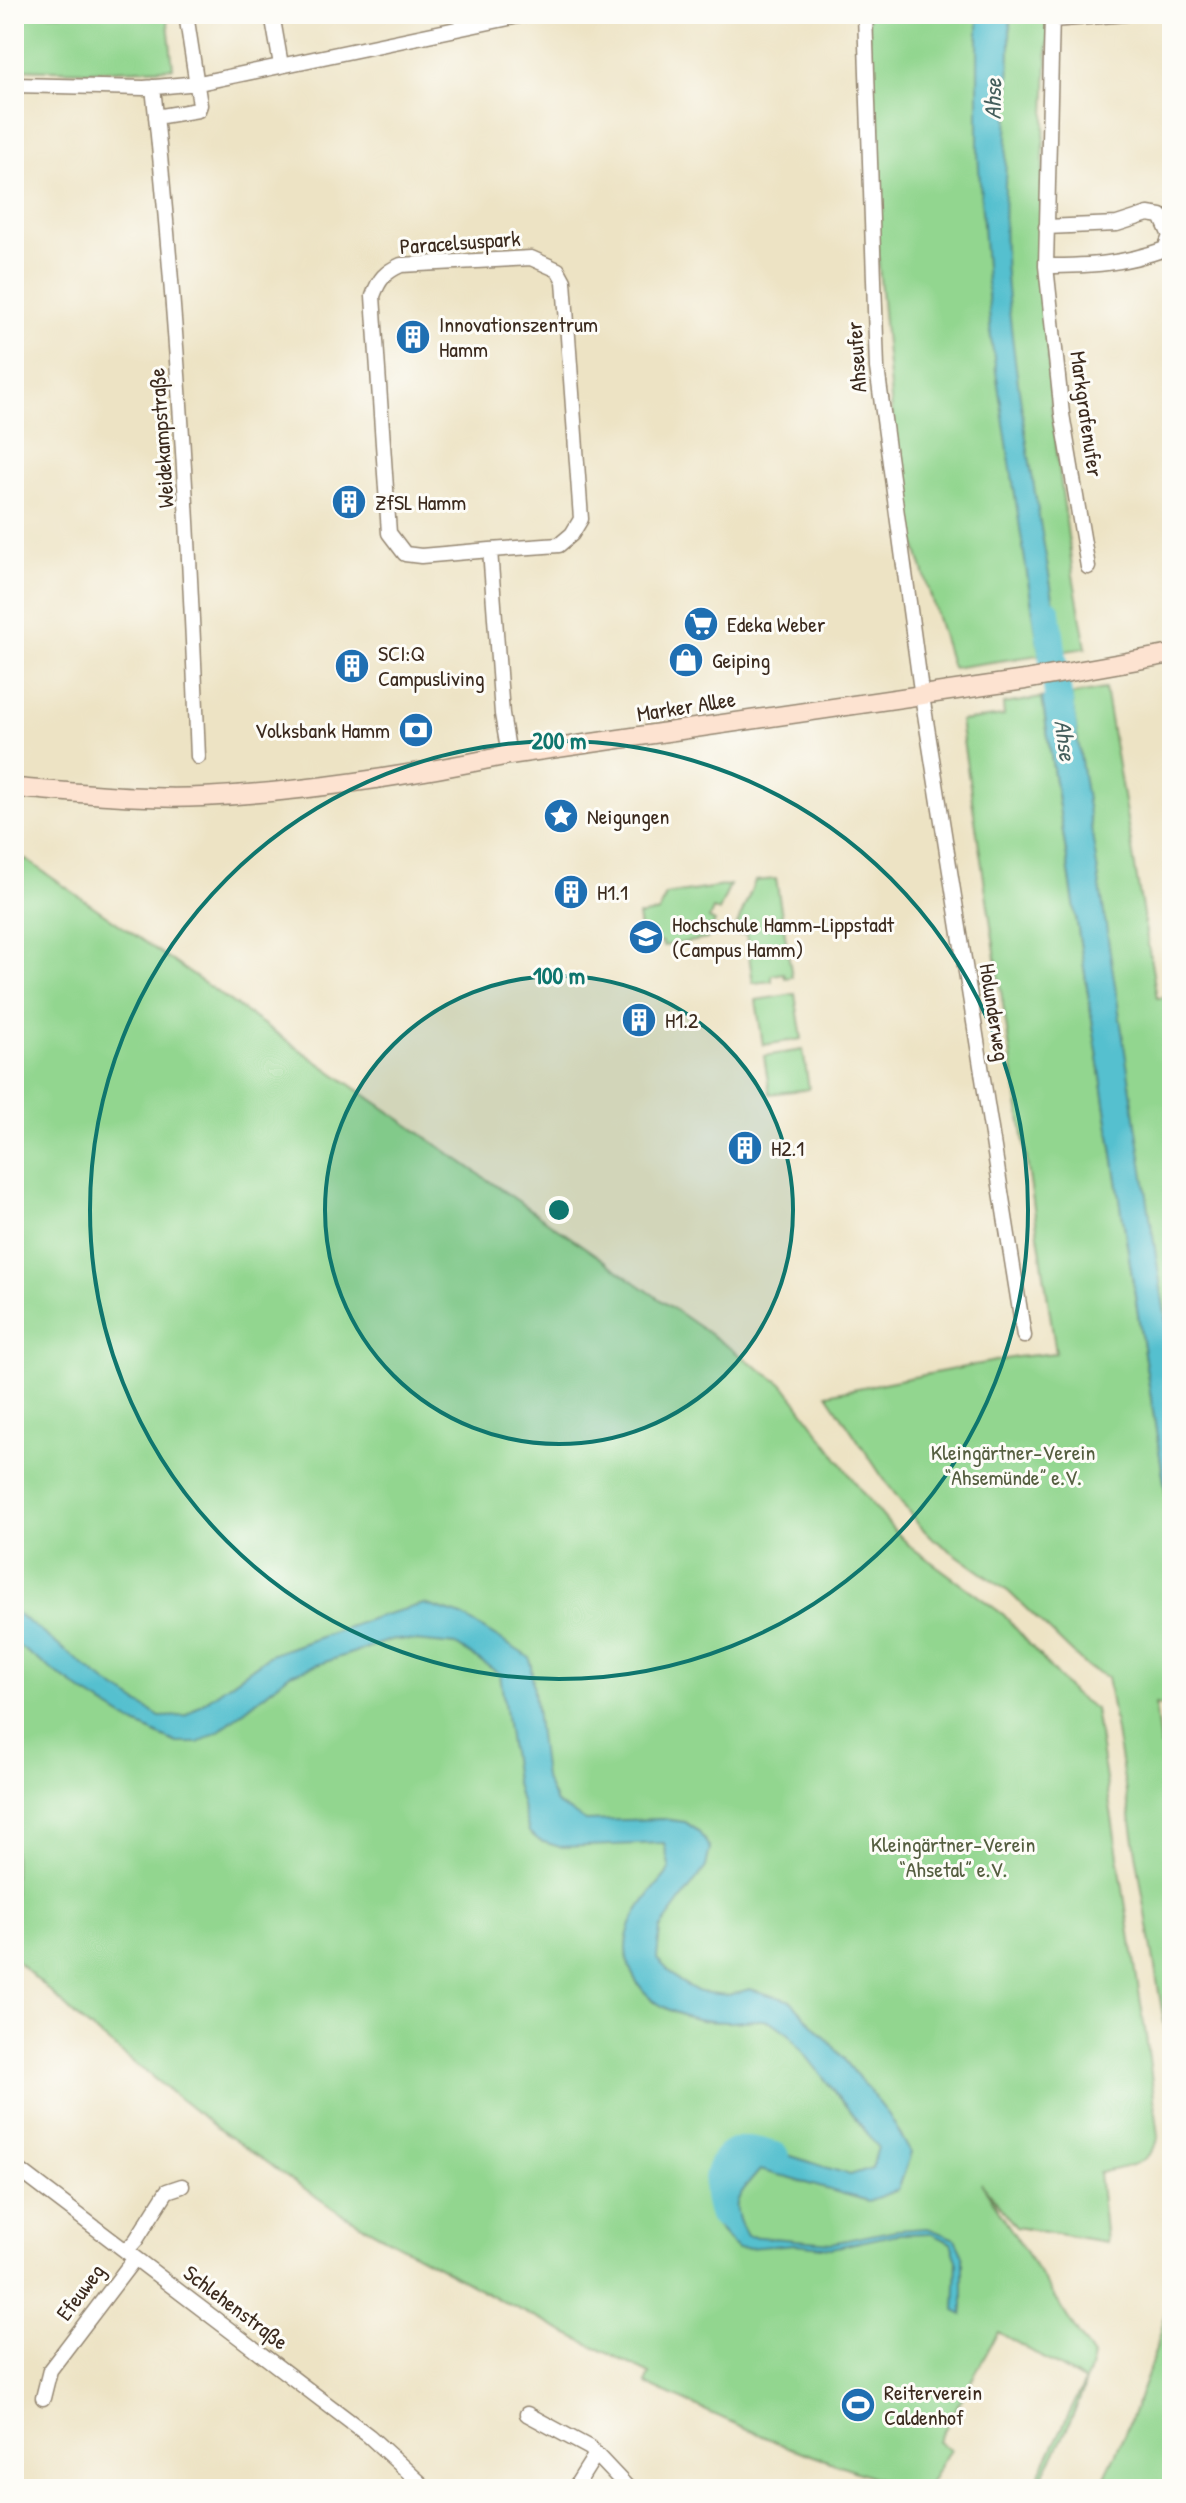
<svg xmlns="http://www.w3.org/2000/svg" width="1186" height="2503" viewBox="0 0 1186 2503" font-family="'Patrick Hand',sans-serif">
  <rect width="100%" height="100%" fill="#fdfcf7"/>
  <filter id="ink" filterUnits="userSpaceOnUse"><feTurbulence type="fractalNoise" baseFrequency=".0125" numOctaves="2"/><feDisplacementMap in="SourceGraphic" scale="16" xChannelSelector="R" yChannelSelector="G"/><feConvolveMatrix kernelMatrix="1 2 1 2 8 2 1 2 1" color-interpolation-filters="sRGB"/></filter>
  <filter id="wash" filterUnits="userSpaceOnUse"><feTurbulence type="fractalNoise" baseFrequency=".006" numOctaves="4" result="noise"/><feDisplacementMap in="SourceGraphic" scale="32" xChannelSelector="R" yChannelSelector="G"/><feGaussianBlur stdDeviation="1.8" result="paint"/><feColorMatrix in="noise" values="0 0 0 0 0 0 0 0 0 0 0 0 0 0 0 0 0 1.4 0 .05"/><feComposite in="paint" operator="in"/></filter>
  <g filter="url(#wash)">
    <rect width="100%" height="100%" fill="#ede3c4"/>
    <!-- green -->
    <path fill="#92d68f" stroke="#668056" stroke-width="2" d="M14 14H167L173 68 87 71 14 69Z
      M868 14H1049L1040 244 1052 414 1073 575 1086 648 952 668 899 489 869 156Z
      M1105 689 1157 998 1172 997V1384L1071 695Z
      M1042 698 1172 1533V1709L1155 1704 1160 1746 1172 1743V2071L1107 1677 1087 1667 1009 1592 931 1537 918 1524 883 1478 827 1394 1016 1357 1056 1353 960 721 1004 716 1003 704Z
      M14 854 28 861 786 1387 862 1492 894 1530 911 1547 1004 1615 1073 1694 1095 1709 1146 2036 1159 2136C1150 2167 1127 2166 1099 2173L1106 2242 1016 2227 981 2183 1093 2357C1082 2404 1059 2447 1035 2489H1032L1085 2382 998 2332 938 2442 950 2449 927 2487 930 2489H908L785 2446 646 2384 650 2374 500 2300 340 2213 218 2129 81 2021 14 1958Z
      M776 879 792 977 785 978 784 973 772 975V981L753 983 746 934 733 935 755 881Z
      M730 885 719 911 713 909 709 919 715 922 707 939 663 946 662 942 652 943V948L643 949 638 916 659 912 666 895Z
      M795 994 802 1039 763 1045 756 1000Z
      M803 1050 809 1089 770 1094 764 1056Z
      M1172 2279V2489H1099C1132 2421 1160 2354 1172 2279Z"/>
    <!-- water -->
    <path fill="#55c0cf" stroke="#487576" stroke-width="2" d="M978 14H1010C1012 109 998 205 1008 300 1020 417 1042 533 1062 649L1039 652 991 339 978 154Z
      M1071 695 1172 1361V1533L1042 698Z
      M424 1604 462 1616 530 1658 544 1777 556 1803 586 1821 663 1819 685 1822 698 1831 710 1848 706 1867 660 1929 657 1959 679 1981 699 1992 728 1995 750 1989 791 2001 835 2048 889 2115 911 2153 898 2190 868 2201 760 2170C738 2196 727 2203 747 2236L832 2243 896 2230 928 2228 955 2239 963 2255V2315L955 2311 957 2260 951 2243 930 2233 897 2234 832 2248 795 2244 737 2249 716 2226 714 2185 741 2149 772 2150 850 2175 872 2168 878 2147 789 2034C783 2030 775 2022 768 2021 758 2018 742 2022 731 2022 692 2023 649 2010 632 1973 612 1932 646 1899 670 1870L664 1843 560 1847 540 1841 529 1832 515 1780 500 1674 456 1645 393 1639 290 1674 219 1731 198 1743H177L133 1723 86 1694 14 1643V1611L107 1683 160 1717 185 1716 270 1655 376 1617Z"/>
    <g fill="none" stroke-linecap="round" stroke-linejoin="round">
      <!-- river -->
      <path stroke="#55c0cf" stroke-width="28" d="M1047 612 1063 733
        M723 2215C714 2194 713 2155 744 2150 754 2149 765 2154 775 2156"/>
    </g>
  </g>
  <g filter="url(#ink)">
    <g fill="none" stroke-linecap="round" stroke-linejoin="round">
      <!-- street casing -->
      <g stroke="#948671" stroke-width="17">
        <path id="street" d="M272 14 281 65
          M865 14 877 368 920 683 1024 1336
          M1052 14 1046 266 1062 414 1088 567
          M1052 20 1126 14
          M14 85 144 88 199 83 528 14
          M153 87C177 310 189 533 198 757
          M156 117 198 110 200 105 186 14
          M1046 227 1117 224 1148 214 1161 216 1170 236 1165 249C1123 264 1091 266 1046 266
          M490 550 559 545 572 534 581 519 564 281 558 270 531 258 401 265C385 272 379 279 373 296L389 533 405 554 421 556 490 550 502 714 509 755
          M14 2166 369 2436 427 2489
          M126 2251 136 2240 167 2191 182 2186
          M43 2398 50 2370 135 2258
          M527 2414 590 2448 596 2454
          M574 2489 596 2454 629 2489"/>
      </g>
      <!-- secondary casing -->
      <g stroke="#948671" stroke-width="21">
        <path id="secondary" d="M14 788C75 792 141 800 202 797 306 792 408 776 509 755L1025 680 1172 654"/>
      </g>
      <!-- street -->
      <use href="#street" stroke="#fff" stroke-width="14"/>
      <!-- secondary -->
      <use href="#secondary" stroke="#fde3d1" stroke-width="18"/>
    </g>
  </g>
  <!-- distance rings -->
  <circle cx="559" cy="1210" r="234" fill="#0f766e" fill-opacity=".12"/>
  <g fill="none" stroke="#0f766e" stroke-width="4">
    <circle cx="559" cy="1210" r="234"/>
    <circle cx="559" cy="1210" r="469"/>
  </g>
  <!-- icons -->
  <defs>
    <g id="building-disc" transform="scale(1.8)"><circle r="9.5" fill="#1f6fb2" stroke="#fdfcf7"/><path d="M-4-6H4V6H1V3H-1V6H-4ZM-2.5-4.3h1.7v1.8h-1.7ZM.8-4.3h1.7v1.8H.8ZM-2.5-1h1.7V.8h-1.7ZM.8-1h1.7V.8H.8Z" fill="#fff"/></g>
    <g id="supermarket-disc" transform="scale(1.8)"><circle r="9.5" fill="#1f6fb2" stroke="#fdfcf7"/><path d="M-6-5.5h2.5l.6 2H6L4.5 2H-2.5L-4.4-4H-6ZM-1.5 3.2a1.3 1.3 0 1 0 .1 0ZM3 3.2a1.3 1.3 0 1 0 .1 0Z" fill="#fff"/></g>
    <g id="shop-disc" transform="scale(1.8)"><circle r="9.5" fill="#1f6fb2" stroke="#fdfcf7"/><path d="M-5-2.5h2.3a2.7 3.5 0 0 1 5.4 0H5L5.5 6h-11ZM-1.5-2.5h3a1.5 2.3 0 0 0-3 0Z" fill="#fff"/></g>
    <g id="bank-disc" transform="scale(1.8)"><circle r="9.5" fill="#1f6fb2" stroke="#fdfcf7"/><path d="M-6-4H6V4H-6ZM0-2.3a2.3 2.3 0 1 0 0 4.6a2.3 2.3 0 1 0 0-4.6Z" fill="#fff"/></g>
    <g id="sight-disc" transform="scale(1.8)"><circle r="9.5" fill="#1f6fb2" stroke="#fdfcf7"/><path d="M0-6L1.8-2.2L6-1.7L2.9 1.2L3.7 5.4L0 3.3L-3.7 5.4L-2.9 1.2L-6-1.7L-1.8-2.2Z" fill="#fff"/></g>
    <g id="university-disc" transform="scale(1.8)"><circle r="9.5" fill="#1f6fb2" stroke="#fdfcf7"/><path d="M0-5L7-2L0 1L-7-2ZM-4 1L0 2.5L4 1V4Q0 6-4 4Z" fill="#fff"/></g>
    <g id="stadium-disc" transform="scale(1.8)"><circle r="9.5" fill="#1f6fb2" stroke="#fdfcf7"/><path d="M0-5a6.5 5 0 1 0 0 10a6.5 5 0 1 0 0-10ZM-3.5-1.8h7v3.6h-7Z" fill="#fff"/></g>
  </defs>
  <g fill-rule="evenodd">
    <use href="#building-disc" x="413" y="337"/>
    <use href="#building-disc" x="349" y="502"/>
    <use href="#supermarket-disc" x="701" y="624"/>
    <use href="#shop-disc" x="686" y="660"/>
    <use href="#building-disc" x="352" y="666"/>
    <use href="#bank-disc" x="416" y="730"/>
    <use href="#sight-disc" x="561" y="816"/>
    <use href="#building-disc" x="571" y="892"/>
    <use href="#university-disc" x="646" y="937"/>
    <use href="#building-disc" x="639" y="1020"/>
    <use href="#building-disc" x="745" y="1148"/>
    <use href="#stadium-disc" x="858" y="2405"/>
  </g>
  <g text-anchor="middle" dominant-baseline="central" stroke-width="6" stroke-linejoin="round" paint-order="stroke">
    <!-- street labels -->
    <g font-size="22" fill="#3b2a1e" stroke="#fdfcf7">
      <text transform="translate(460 242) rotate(-4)">Paracelsuspark</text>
      <text transform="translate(856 357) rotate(-94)">Ahseufer</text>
      <text transform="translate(1087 414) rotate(82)">Markgrafenufer</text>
      <text transform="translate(161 438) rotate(-94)">Weidekampstraße</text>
      <text transform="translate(686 706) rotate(-9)">Marker Allee</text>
      <text transform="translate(995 1012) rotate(81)">Holunderweg</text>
      <text transform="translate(80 2292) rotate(-53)">Efeuweg</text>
      <text transform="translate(236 2307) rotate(37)">Schlehenstraße</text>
    </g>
    <!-- poi labels -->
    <g font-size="22" fill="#3b2a1e" stroke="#fdfcf7" text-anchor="start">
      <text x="439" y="324">Innovationszentrum<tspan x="439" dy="25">Hamm</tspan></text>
      <text x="375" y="502">ZfSL Hamm</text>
      <text x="727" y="624">Edeka Weber</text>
      <text x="378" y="653">SCI:Q<tspan x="378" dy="25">Campusliving</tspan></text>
      <text x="712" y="660">Geiping</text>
      <text x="390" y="730" text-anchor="end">Volksbank Hamm</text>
      <text x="587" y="816">Neigungen</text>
      <text x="597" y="892">H1.1</text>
      <text x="672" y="924">Hochschule Hamm-Lippstadt<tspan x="672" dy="25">(Campus Hamm)</tspan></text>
      <text x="665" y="1020">H1.2</text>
      <text x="771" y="1148">H2.1</text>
      <text x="884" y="2392">Reiterverein<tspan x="884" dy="25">Caldenhof</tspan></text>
    </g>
    <!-- park labels -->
    <g font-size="22" fill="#555e40" stroke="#fdfcf7">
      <text x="1013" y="1452">Kleingärtner-Verein<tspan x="1013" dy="25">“Ahsemünde” e.V.</tspan></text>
      <text x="953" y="1844">Kleingärtner-Verein<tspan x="953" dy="25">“Ahsetal” e.V.</tspan></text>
    </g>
    <!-- water labels -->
    <g font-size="24" font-style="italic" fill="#445e5c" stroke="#fdfcf7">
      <text transform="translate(992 99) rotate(-89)">Ahse</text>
      <text transform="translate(1066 740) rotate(82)">Ahse</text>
    </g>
  </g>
  <circle cx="559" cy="1210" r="12" fill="#0f766e" stroke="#fdfcf7" stroke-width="4"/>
  <g font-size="24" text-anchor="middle" font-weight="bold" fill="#0f766e" stroke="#fdfcf7" stroke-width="6" stroke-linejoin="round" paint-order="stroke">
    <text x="559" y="749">200 m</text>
    <text x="559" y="984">100 m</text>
  </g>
  <!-- margin -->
  <rect width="1186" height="2503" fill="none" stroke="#fdfcf7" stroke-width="48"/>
</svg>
